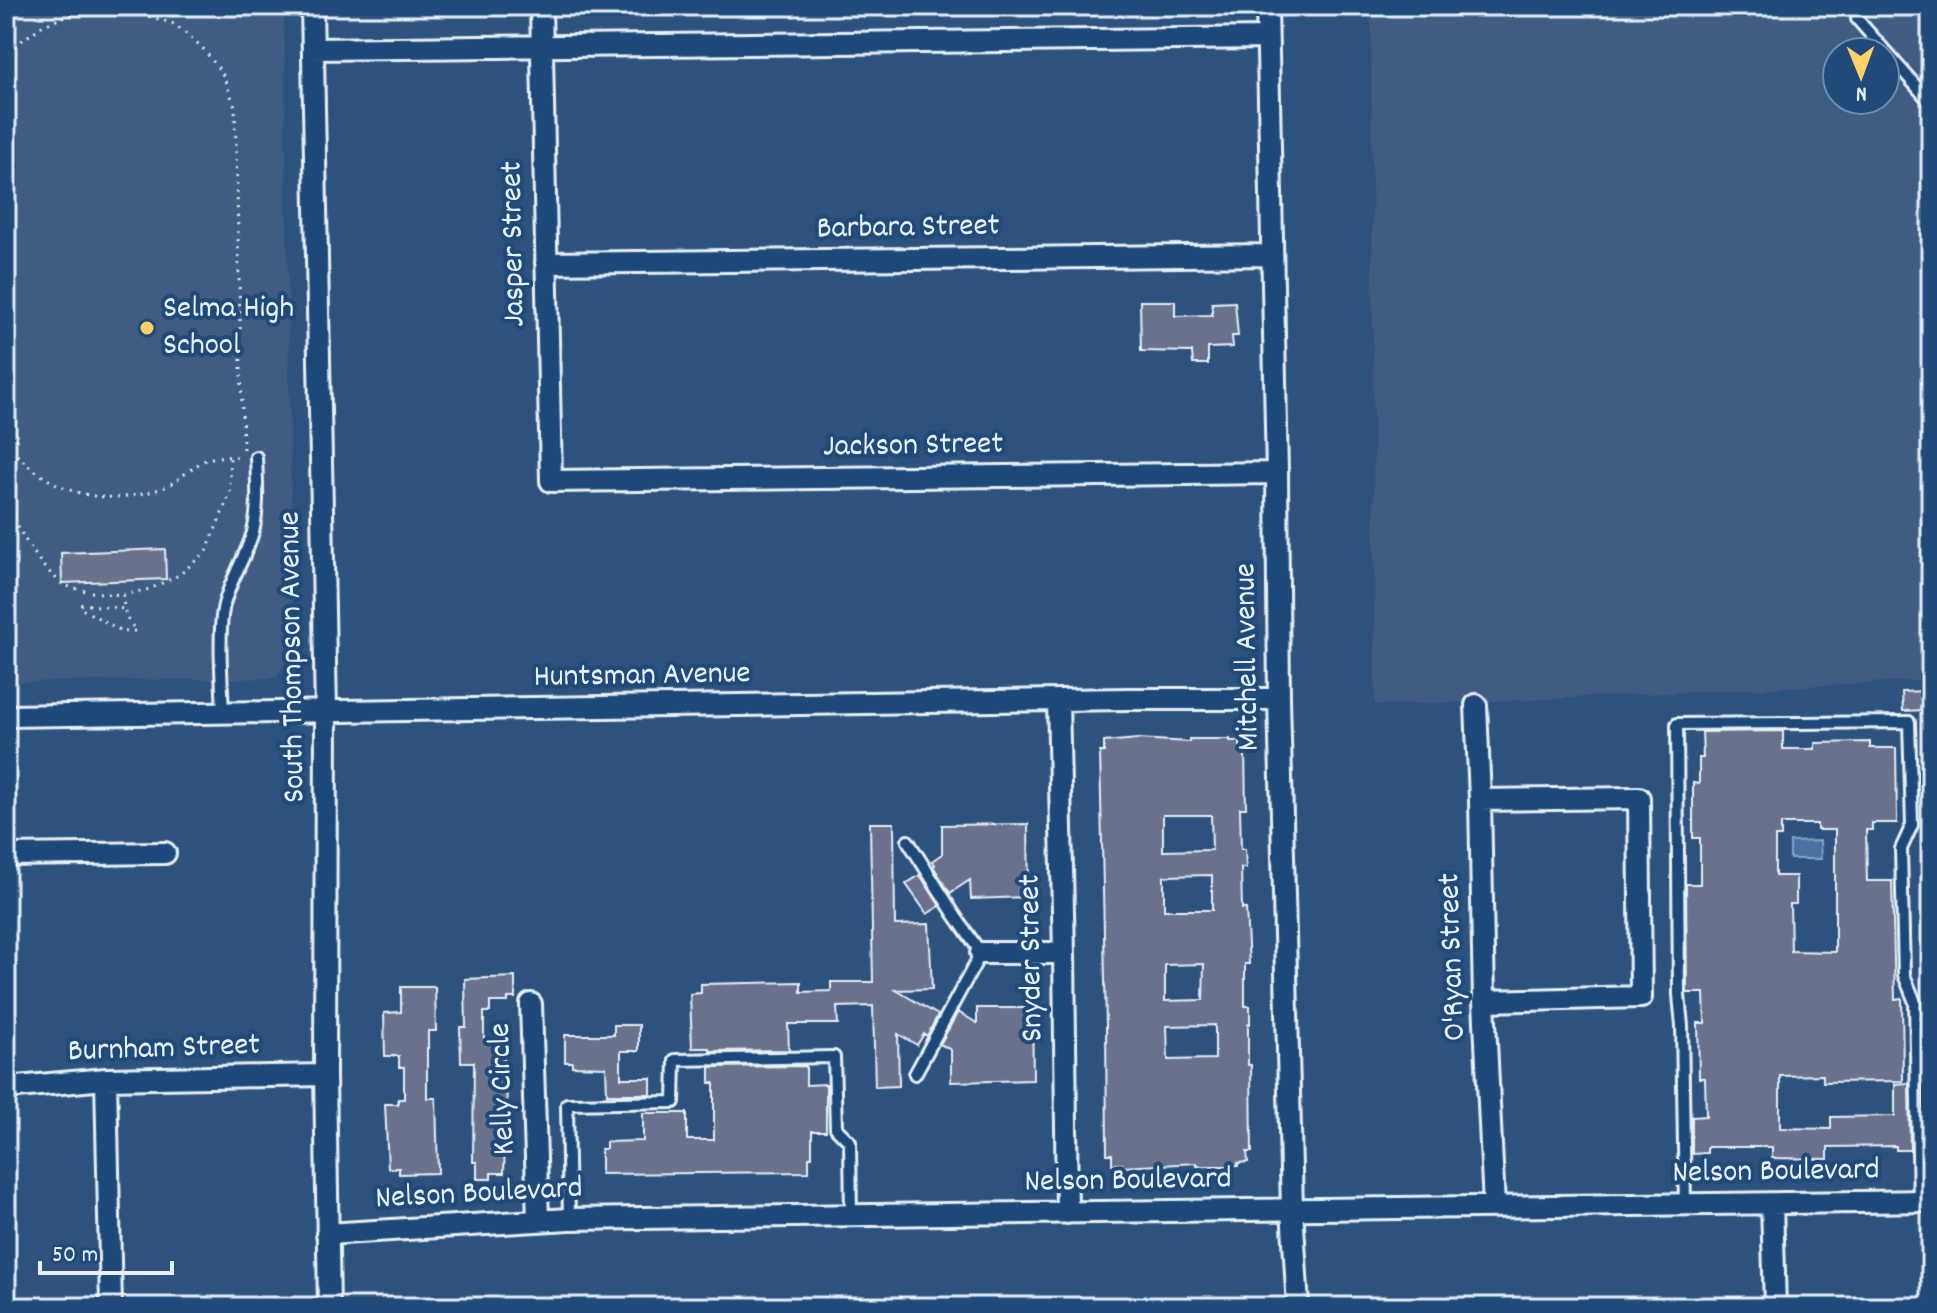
<svg xmlns="http://www.w3.org/2000/svg" width="1937" height="1313" viewBox="0 0 1937 1313" font-family="Dekko,sans-serif">
  <rect width="100%" height="100%" fill="#2e527e"/>
  <filter id="ink" filterUnits="userSpaceOnUse"><feTurbulence type="fractalNoise" baseFrequency=".0125" numOctaves="2"/><feDisplacementMap in="SourceGraphic" scale="16" xChannelSelector="R" yChannelSelector="G"/><feConvolveMatrix kernelMatrix="1 2 1 2 8 2 1 2 1" color-interpolation-filters="sRGB"/></filter>
  <g filter="url(#ink)">
    <!-- built -->
    <path fill="#405b82" fill-rule="evenodd" d="M6 6H284L293 651 276 678 6 682Z
      M1371 6H1931V680L1527 700 1375 705ZM1837 52H1885V100H1837Z"/>
    <!-- water -->
    <path fill="#4672a1" stroke="#87a5c4" stroke-width="2" d="M1820 841 1821 859H1790V842Z"/>
    <!-- building -->
    <path fill="#69718c" stroke="#e8f1f8" stroke-width="2" fill-rule="evenodd" d="M1140 301H1175V316L1212 315V303L1235 302 1238 336H1232L1233 347 1208 348V364H1193L1192 352 1141 351Z
      M165 549 166 579 62 583 61 553Z
      M1925 691V710L1903 711 1902 692Z
      M1783 731V749H1815V743L1870 742V748H1896L1897 823H1872V830H1866L1867 881H1892L1895 999 1902 998 1903 1081 1823 1082V1075L1780 1076V1128L1831 1129V1117L1895 1116V1084L1909 1083 1910 1150H1896V1146L1828 1147V1159L1772 1158V1147H1707V1153L1692 1154V1117L1706 1116 1705 1078H1699L1698 1023H1705L1704 993H1687L1686 884H1700V838H1693V783L1699 784V758H1703L1702 732ZM1781 824H1817V830H1835V952L1791 951 1790 904H1796V876H1775V837H1781Z
      M1138 739 1189 742V739H1230V741H1240V751H1245L1246 808H1240L1241 849H1245L1246 868H1241L1242 909H1246L1248 945 1249 964H1245V1006H1250V1024H1248V1065H1251L1252 1152H1247L1248 1162 1238 1163V1166H1197V1163L1122 1167V1164H1112V1154H1107L1106 1026 1100 752H1104V742ZM1163 815H1211L1212 850 1163 851ZM1212 875V910H1164V876ZM1204 964 1203 1000 1165 1001V965ZM1215 1025V1059L1168 1060 1167 1026Z
      M870 823H894L895 925 929 924 932 989 896 990 938 1015 927 1036 924 1034 917 1045 898 1034 899 1086 875 1087 873 1006 837 1007 838 1024H788L789 1050 710 1051V1048H692L690 994 701 993V984L801 982V992L831 991V982H873Z
      M1028 824 1029 897 971 899 970 880 950 893 933 866 935 865 932 861 942 854V825Z
      M920 875 940 906 927 914 906 884Z
      M515 977V998H508V1002H490V1012H484V1039L504 1038V1066L506 1085H507L504 1173H491V1179H477V1162H473L474 1062H461L460 1027H466L465 979Z
      M401 987H435L436 1031H428V1048H427V1098H436L438 1173 399 1174V1168H388L385 1104H398V1099H404V1067H399V1056H385L384 1013 401 1012Z
      M977 1008H1032L1033 1080 951 1082V1050L940 1044 958 1012 977 1023Z
      M614 1025H639V1051H621V1078H651V1094H607L606 1067 572 1066V1062H565V1035H614Z
      M806 1066V1085L826 1084V1131H812V1157H809V1172L601 1174V1149H606V1142L643 1141V1113H687V1140H714V1083H710V1067Z"/>
    <g fill="none" stroke-linecap="round" stroke-linejoin="round">
      <!-- service casing -->
      <g stroke="#e8f1f8" stroke-width="16">
        <path id="service" d="M1857 19 1931 103
          M223 713C222 684 217 627 225 601 232 577 246 556 253 532 259 508 257 481 256 457
          M908 841 954 914 981 953 915 1074
          M1685 1205 1682 1026 1679 995 1677 724 1909 722 1912 825 1901 849 1904 975 1915 1002 1919 1201
          M569 1219 567 1104 674 1102 675 1060 834 1057 836 1128 850 1142 851 1216"/>
      </g>
      <!-- minor casing -->
      <g stroke="#e8f1f8" stroke-width="26">
        <path id="minor" d="M312 6 326 712 325 1075 329 1307
          M541 6 551 481 1277 473
          M1267 6 1277 473 1279 699 1292 1209 1298 1307
          M313 49 1267 38
          M546 263 1271 255
          M1058 701 1064 953 1067 1213
          M1476 705 1480 800 1484 1001 1494 1206
          M6 716 1129 699H1279
          M1480 800 1639 798 1641 997 1484 1001
          M6 855 165 853
          M981 953H1064
          M531 1004 538 1220
          M106 1079 111 1307
          M6 1088 106 1079 325 1075
          M1772 1204 1775 1307
          M327 1234 569 1219 1931 1201"/>
      </g>
      <!-- path -->
      <path stroke="#e8f1f8" stroke-width="3" stroke-dasharray="2 6" stroke-linecap="butt" d="M6 59 17 44 42 26 68 15 96 9 133 11 174 24 202 47 222 73 235 106 243 453
        M6 443C47 492 103 511 165 487 179 481 199 460 211 458 221 456 232 457 242 457
        M6 488 10 510 24 538 43 566 63 585 90 592 123 595 150 589 179 575 206 552 230 494V457
        M123 595 124 609 82 604 80 608 124 632 136 631 128 620 124 609"/>
      <!-- service -->
      <use href="#service" stroke="#1f4a7a" stroke-width="10"/>
      <!-- minor -->
      <use href="#minor" stroke="#1f4a7a" stroke-width="20"/>
    </g>
  </g>
  <!-- markers -->
  <circle fill="#ffd166" stroke="#1f4a7a" stroke-width="3" cx="147" cy="328" r="8"/>
  <g text-anchor="middle" dominant-baseline="central" stroke-width="8" stroke-linejoin="round" paint-order="stroke">
    <!-- street labels -->
    <g font-size="32" fill="#e8f1f8" stroke="#1f4a7a">
      <text transform="translate(908 229) rotate(-1)">Barbara Street</text>
      <text transform="translate(515 244) rotate(-91)">Jasper Street</text>
      <text transform="translate(913 447) rotate(-1)">Jackson Street</text>
      <text transform="translate(294 657) rotate(-91)">South Thompson Avenue</text>
      <text transform="translate(1249 657) rotate(-91)">Mitchell Avenue</text>
      <text transform="translate(642 677) rotate(-1)">Huntsman Avenue</text>
      <text transform="translate(1454 957) rotate(-92)">O'Ryan Street</text>
      <text transform="translate(1033 958) rotate(-91)">Snyder Street</text>
      <text transform="translate(164 1050) rotate(-2)">Burnham Street</text>
      <text transform="translate(504 1089) rotate(-92)">Kelly Circle</text>
      <text transform="translate(1776 1173) rotate(-1)">Nelson Boulevard</text>
      <text transform="translate(1128 1182) rotate(-1)">Nelson Boulevard</text>
      <text transform="translate(479 1195) rotate(-3)">Nelson Boulevard</text>
    </g>
    <!-- poi labels -->
    <g font-size="32" fill="#e8f1f8" stroke="#1f4a7a" text-anchor="start">
      <text x="163" y="310">Selma High<tspan x="163" dy="37">School</tspan></text>
    </g>
  </g>
  <!-- margin -->
  <rect width="1937" height="1313" fill="none" stroke="#1f4a7a" stroke-width="32"/>
  <rect x="16" y="16" width="1905" height="1281" fill="none" stroke="#e8f1f8" stroke-width="3" filter="url(#ink)"/>
  <!-- north arrow -->
  <g transform="translate(1861 76) rotate(179)"><circle r="38" fill="#1f4a7a" stroke="#6f8dac" stroke-width="2"/>
  <path d="M0-6L14 30L0 20L-14 30Z" fill="#ffd166"/>
  <text y="-12" font-size="22" font-weight="bold" text-anchor="middle" fill="#e8f1f8">N</text>
  </g>
  <!-- scale -->
  <path d="M40 1261v12h132v-12" fill="none" stroke="#e8f1f8" stroke-width="4"/>
  <text x="52" y="1261" font-size="24" fill="#e8f1f8" stroke="#1f4a7a" stroke-width="6" paint-order="stroke">50 m</text>
</svg>
